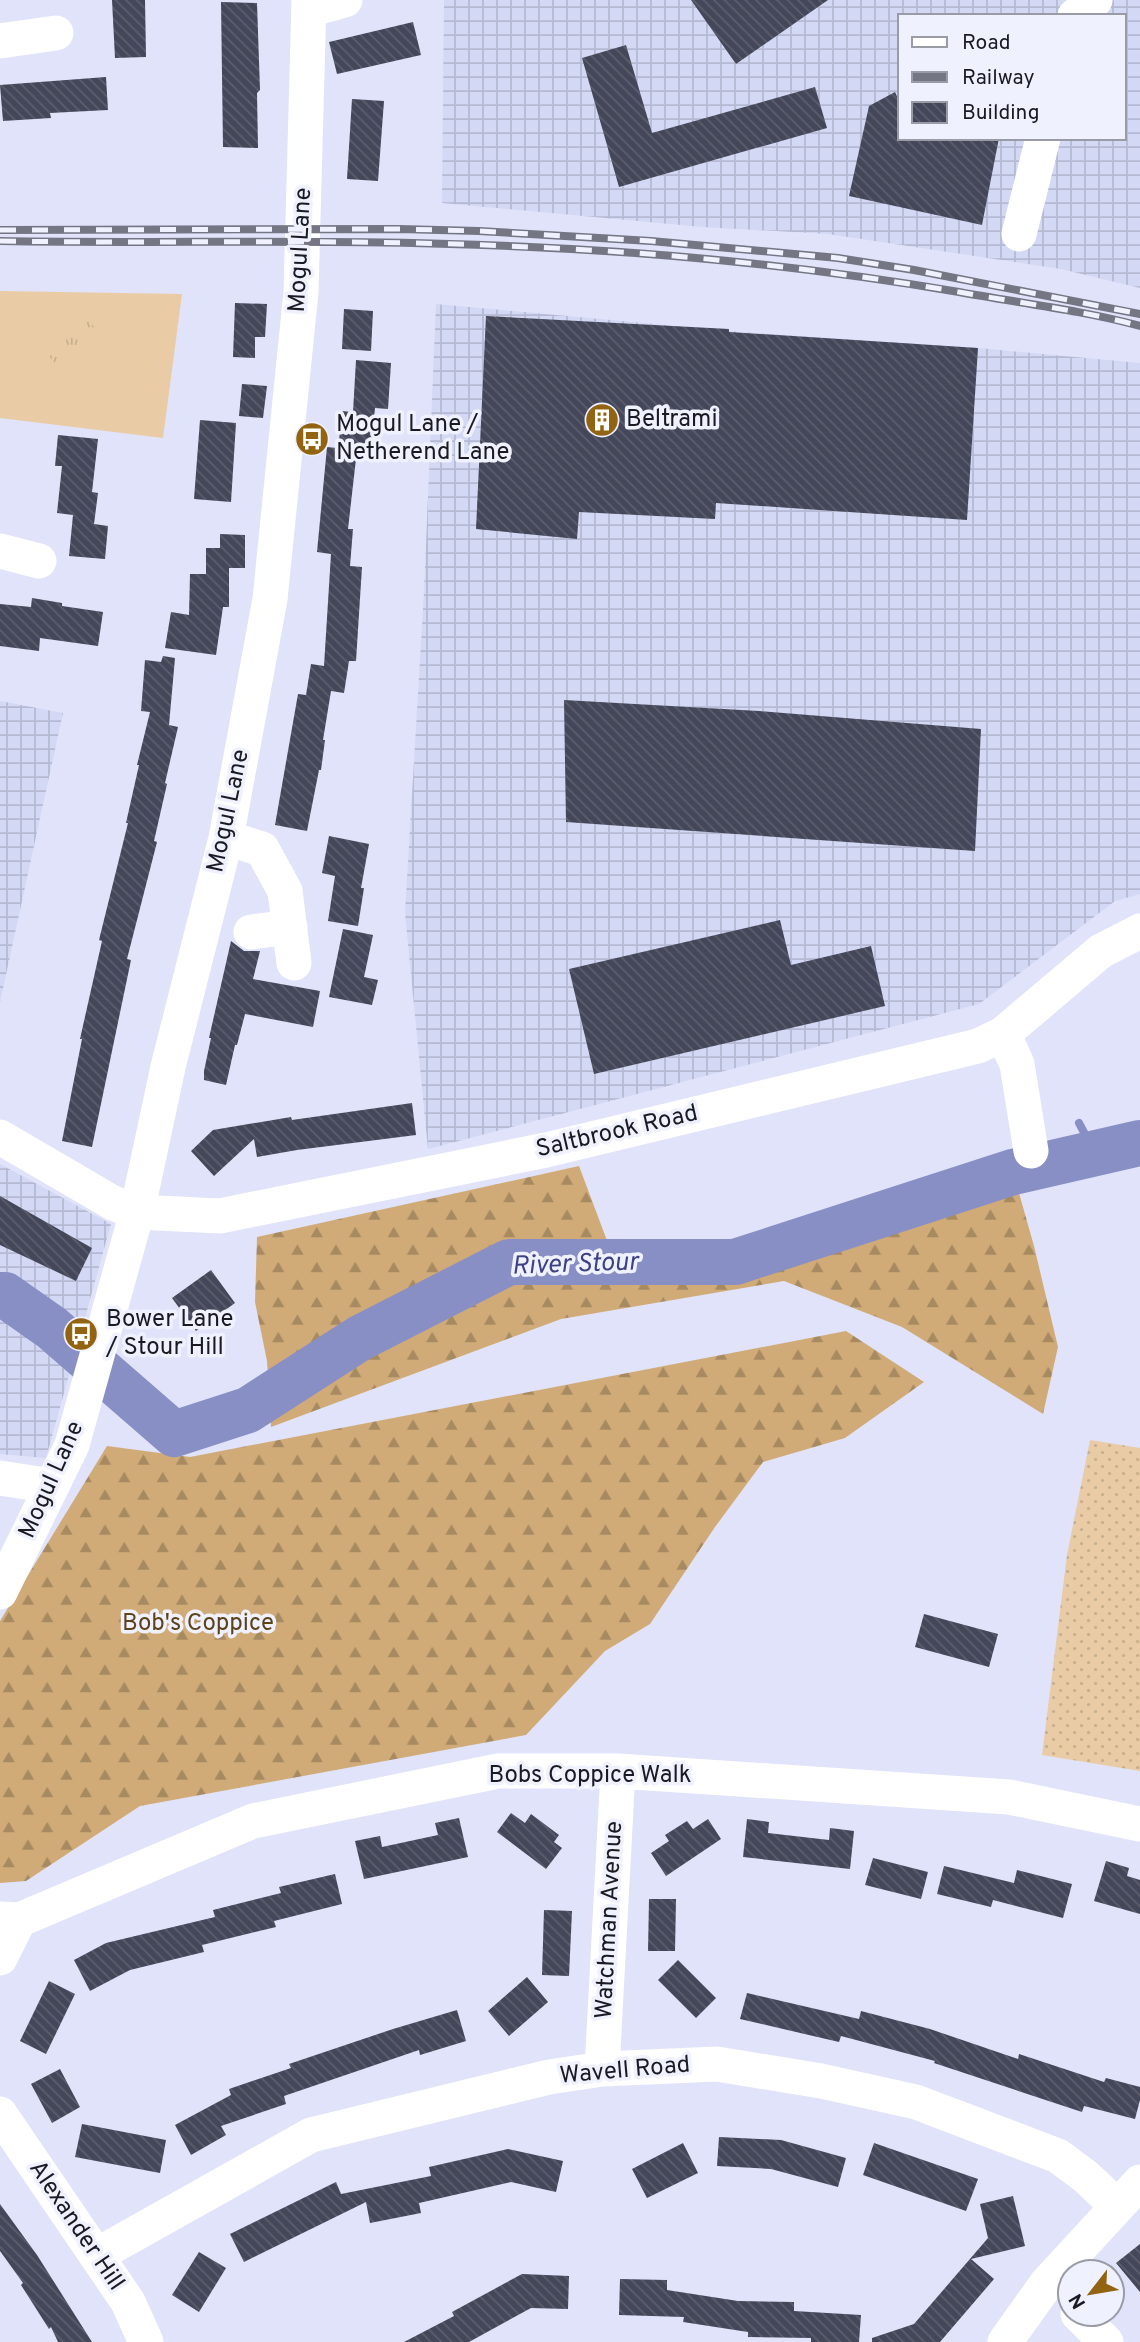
<svg xmlns="http://www.w3.org/2000/svg" width="1140" height="2342" viewBox="0 0 1140 2342" font-family="Overpass,sans-serif">
  <defs>
    <pattern id="industrial-grid" width="8" height="8" patternUnits="userSpaceOnUse" patternTransform="scale(1.75)"><rect width="8" height="8" fill="#d3d8f5"/><path d="M0 4h8M4 0v8" fill="none" stroke="#b5b9d2"/></pattern>
    <pattern id="forest-firs" width="22" height="20" patternUnits="userSpaceOnUse" patternTransform="scale(1.75)"><rect width="22" height="20" fill="#d0ab77"/><path d="M5 1l3.5 6h-7zM16 11l3.5 6h-7z" fill="#a88a61"/></pattern>
    <pattern id="park-tufts" width="24" height="20" patternUnits="userSpaceOnUse" patternTransform="scale(1.75)"><rect width="24" height="20" fill="#e9cca5"/><path d="M3 7l-1-3M5 7V3M7 7l1-3M15 17l-1-3M17 17v-4M19 17l1-3" fill="none" stroke="#c7af8e"/></pattern>
    <pattern id="garden-dots" width="8" height="8" patternUnits="userSpaceOnUse" patternTransform="scale(1.75)"><rect width="8" height="8" fill="#e9cca5"/><path d="M2 2h.1M6 6h.1" fill="none" stroke="#c7af8e" stroke-width="1.8" stroke-linecap="round"/></pattern>
    <pattern id="building-back-hatch" width="6" height="6" patternUnits="userSpaceOnUse" patternTransform="scale(1.75)"><rect width="6" height="6" fill="#444759"/><path d="M-1 5l2 2M0 0l6 6M5-1l2 2" fill="none" stroke="#5c5e6d"/></pattern>
  </defs>
  <rect width="100%" height="100%" fill="#e0e3f9"/>
  <!-- industrial -->
  <path fill="url(#industrial-grid)" fill-rule="evenodd" d="M444 0H1140V288L1061 269 828 234 702 227 442 203ZM900 16H1124V138H900Z
    M436 304 741 332 978 348 1140 363V894L1115 901 979 1004 428 1149 405 913 424 592Z
    M0 701 63 713 0 1002Z
    M0 1164 111 1224 46 1458 0 1454Z"/>
  <!-- grass -->
  <path fill="#e9cca5" d="M0 291 182 294 163 438 0 418Z"/>
  <!-- forest -->
  <path fill="url(#forest-firs)" d="M579 1166 615 1262H735L1013 1172 1034 1246 1058 1347 1043 1414 902 1327 784 1281 561 1319 271 1427 267 1361 255 1302 257 1237Z
    M846 1331 924 1382 845 1438 763 1462 715 1527 650 1624 605 1651 526 1735 140 1806 26 1881 0 1883V1621L107 1446 190 1457Z"/>
  <!-- park -->
  <path fill="url(#park-tufts)" d="M83 312 97 331 54 363 40 343Z"/>
  <!-- garden -->
  <path fill="url(#garden-dots)" d="M1090 1440 1140 1448V1771L1042 1755 1067 1555Z"/>
  <g fill="none" stroke-linecap="round" stroke-linejoin="round">
    <!-- stream -->
    <path stroke="#888fc5" stroke-width="8" d="M1079 1123 1095 1153"/>
    <!-- river -->
    <path stroke="#888fc5" stroke-width="46" d="M0 1295H5L52 1328 174 1434 248 1410 360 1338 509 1262H735L1013 1172 1140 1143"/>
  </g>
  <!-- building -->
  <path fill="url(#building-back-hatch)" d="M112 0H145L146 57 115 58Z
    M691 0H828L736 64Z
    M221 2 257 3 260 90 257 93 258 148 223 147Z
    M413 22 421 55 337 74 329 42Z
    M626 45 652 133 815 87 827 128 619 187 582 58Z
    M106 77 108 110 50 113 51 118 3 121 0 85Z
    M895 92 900 103V138H999L982 225 849 196 869 106Z
    M352 99 384 101 378 181 347 179Z
    M235 303 267 304 265 337H255V358L233 357Z
    M344 309 373 311 371 351 342 349Z
    M486 316 729 329V332L978 348 967 520 716 503 715 519 579 512 577 539 476 529Z
    M356 360 391 363 388 409 375 408 371 446 339 443 341 411 353 412Z
    M242 384 267 386 263 418 239 416Z
    M200 420 236 423 231 502 194 499Z
    M58 435 98 439 92 492 98 493 94 524 108 526 105 559 69 556 73 515 57 513 62 466H55Z
    M327 447 357 450 348 529H353L350 566 362 567 356 661H349L344 693 331 691 323 740H325L321 770H319L307 831 275 825 298 694 306 695 311 664 324 666 331 554 317 552Z
    M220 534 245 535V568H229V607H223L216 655 165 648 171 612 189 615 190 574H206V548H220Z
    M32 598 62 603V606L103 612 98 646 40 638 39 651 0 646V604L31 607Z
    M163 656 175 658 169 725 178 727 165 783 167 784 154 841 157 842 127 959 131 960 92 1147 62 1141 82 1039H80L102 941 99 940 128 823H126L139 765H137L150 712 141 711 145 660 161 662Z
    M564 700 759 711 981 729 975 851 566 822Z
    M329 836 369 844 361 888H364L358 926 328 921 335 876 322 873Z
    M780 920 791 965 871 946 885 1006 594 1074 569 969Z
    M343 929 373 935 364 977 378 980 372 1005 329 997Z
    M231 941 244 951H260L253 979 320 991 313 1027 245 1014 237 1045H235L226 1085 204 1080V1071L211 1038H209Z
    M412 1103 416 1135 297 1150 257 1157 254 1139 214 1176 191 1151 213 1130 291 1117 292 1120Z
    M0 1196 92 1248 76 1281 0 1245Z
    M211 1270 235 1303 196 1331 172 1298Z
    M924 1614 998 1634 989 1667 915 1647Z
    M511 1813 525 1823 531 1814 559 1835 554 1842 562 1848 546 1869 497 1832Z
    M459 1818 468 1857 364 1879 355 1841 380 1836 382 1847 438 1835 435 1823Z
    M708 1819 721 1839 666 1876 651 1853 669 1841 665 1835 687 1821 693 1829Z
    M747 1819 769 1822 768 1833 829 1840 830 1828 854 1831 850 1869 743 1857Z
    M873 1858 928 1872 921 1899 865 1885Z
    M1106 1861 1129 1868 1127 1876 1140 1880V1914L1094 1901Z
    M944 1866 1014 1883 1017 1870 1072 1884 1063 1918 993 1900 991 1907 937 1894Z
    M335 1874 342 1904 274 1921 276 1927 202 1945 204 1952 130 1970 90 1991 74 1960 106 1943 215 1917 213 1910 281 1893 279 1887Z
    M649 1899H676L675 1951H648Z
    M544 1910 572 1911 569 1976 542 1975Z
    M678 1960 716 1998 696 2018 658 1980Z
    M527 1977 548 2002 509 2036 488 2011Z
    M49 1981 75 1994 46 2054 20 2041Z
    M747 1993 859 2019 861 2011 930 2029 1018 2059 1019 2054 1104 2082 1106 2078 1140 2087V2100L1135 2119 1084 2106 1082 2112 934 2063 935 2061 841 2036 839 2042 740 2019Z
    M457 2010 466 2041 420 2055 419 2050 284 2096 286 2104 221 2126 226 2135 191 2155 175 2125 231 2095 229 2089 291 2068 289 2064 393 2029Z
    M60 2069 80 2107 52 2123 31 2084Z
    M82 2124 166 2140 160 2173 75 2157Z
    M719 2137 781 2140 846 2158 838 2187 771 2169 717 2166Z
    M683 2143 698 2173 647 2198 632 2169Z
    M874 2143 978 2179 966 2211 863 2175Z
    M508 2149 563 2161 556 2192 511 2182 419 2203 421 2213 370 2223 366 2202 244 2262 230 2234 336 2182 341 2194 431 2176 429 2167Z
    M1013 2196 1025 2246 971 2259 994 2279 940 2342H872V2338L914 2324 988 2238 980 2204Z
    M0 2204 37 2255 92 2342H58L51 2327 49 2329 21 2285 23 2283 0 2251Z
    M1140 2244V2292L1116 2263Z
    M199 2252 226 2268 199 2312 172 2295Z
    M522 2274 569 2276 568 2309 531 2308 469 2342H404L454 2316 452 2312Z
    M620 2279 667 2280V2290L738 2301 794 2302V2311L861 2315 859 2342H811V2338L748 2337V2332L683 2322 684 2317 619 2315Z"/>
  <g fill="none" stroke-linecap="round" stroke-linejoin="round">
    <!-- minor -->
    <path stroke="#fff" stroke-width="35" d="M309 10 345 0
      M1075 16 1095 0
      M0 41 56 33
      M1019 234 1043 138
      M0 551 39 561
      M226 838 262 849 285 891 294 963
      M251 932 290 927
      M1003 1034 1017 1064 1031 1151
      M0 1137 113 1203 137 1212 220 1216 546 1150 978 1046 1003 1034 1101 951 1140 931
      M0 1478 52 1486
      M0 1592 72 1445 137 1212 168 1067 226 838 270 599 301 292 309 0
      M0 1919 19 1920 253 1821 498 1771H618L1009 1797 1140 1824
      M0 1958 19 1920
      M602 2069 618 1771
      M0 2114 128 2302 146 2342
      M97 2255 311 2135 549 2077 602 2069 717 2064 821 2081 916 2102 1058 2156 1085 2176 1117 2206
      M1078 2314 1106 2342
      M1005 2342 1047 2283 1140 2182"/>
    <!-- rail casing -->
    <g stroke="#747684" stroke-width="8">
      <path id="rail" d="M0 230 399 229 479 231 651 241 838 258 914 270 1140 314
        M0 241C177 244 353 238 530 247 674 253 817 268 959 292 1019 303 1081 310 1140 326"/>
    </g>
    <!-- rail -->
    <use href="#rail" stroke="#eff1ff" stroke-width="5" stroke-dasharray="16" stroke-linecap="butt"/>
  </g>
  <!-- icons -->
  <defs>
    <g id="building-disc" transform="scale(1.75)"><circle r="9.5" fill="#926310" stroke="#eff1ff"/><path d="M-4-6H4V6H1V3H-1V6H-4ZM-2.5-4.3h1.7v1.8h-1.7ZM.8-4.3h1.7v1.8H.8ZM-2.5-1h1.7V.8h-1.7ZM.8-1h1.7V.8H.8Z" fill="#fff"/></g>
    <g id="bus-disc" transform="scale(1.75)"><circle r="9.5" fill="#926310" stroke="#eff1ff"/><path d="M-5-6H5V4H4V6H2V4H-2V6H-4V4H-5ZM-3.5-4V0h7V-4ZM-3.5 1.2v1.5H-2V1.2ZM2 1.2v1.5H3.5V1.2Z" fill="#fff"/></g>
  </defs>
  <g fill-rule="evenodd">
    <use href="#building-disc" x="602" y="420"/>
    <use href="#bus-disc" x="312" y="439"/>
    <use href="#bus-disc" x="81" y="1334"/>
  </g>
  <g text-anchor="middle" dominant-baseline="central" stroke-width="7" stroke-linejoin="round" paint-order="stroke">
    <!-- street labels -->
    <g font-size="24" fill="#191a22" stroke="#eff1ff">
      <text transform="translate(301 250) rotate(-87)">Mogul Lane</text>
      <text transform="translate(229 811) rotate(-78)">Mogul Lane</text>
      <text transform="translate(617 1132) rotate(-13)">Saltbrook Road</text>
      <text transform="translate(52 1480) rotate(-66)">Mogul Lane</text>
      <text x="590" y="1776">Bobs Coppice Walk</text>
      <text transform="translate(610 1920) rotate(-87)">Watchman Avenue</text>
      <text transform="translate(625 2071) rotate(-5)">Wavell Road</text>
      <text transform="translate(76 2226) rotate(56)">Alexander Hill</text>
    </g>
    <!-- poi labels -->
    <g font-size="24" fill="#191a22" stroke="#eff1ff" text-anchor="start">
      <text x="626" y="420">Beltrami</text>
      <text x="336" y="425">Mogul Lane /<tspan x="336" dy="28">Netherend Lane</tspan></text>
      <text x="106" y="1320">Bower Lane<tspan x="106" dy="28">/ Stour Hill</tspan></text>
    </g>
    <!-- park labels -->
    <g font-size="24" fill="#5d431a" stroke="#eff1ff">
      <text x="198" y="1624">Bob's Coppice</text>
    </g>
    <!-- water labels -->
    <g font-size="26" font-style="italic" fill="#3e4185" stroke="#eff1ff">
      <text transform="translate(575 1265) rotate(-2)">River Stour</text>
    </g>
  </g>
  <!-- legend -->
  <rect x="898" y="14" width="228" height="126" fill="#eff1ff" stroke="#999ba7" stroke-width="2"/>
  <rect x="912" y="37" width="35" height="10" fill="#ffffff" stroke="#999ba7" stroke-width="2"/>
  <text x="962" y="49" font-size="21" fill="#191a22">Road</text>
  <rect x="912" y="72" width="35" height="10" fill="#747684" stroke="#999ba7" stroke-width="2"/>
  <text x="962" y="84" font-size="21" fill="#191a22">Railway</text>
  <rect x="912" y="102" width="35" height="21" fill="url(#building-back-hatch)" stroke="#999ba7" stroke-width="2"/>
  <text x="962" y="119" font-size="21" fill="#191a22">Building</text>
  <!-- north arrow -->
  <g transform="translate(1091 2293) rotate(239)"><circle r="33" fill="#eff1ff" stroke="#999ba7" stroke-width="2"/>
  <path d="M0-5L12 26L0 18L-12 26Z" fill="#926310"/>
  <text y="-10" font-size="19" font-weight="bold" text-anchor="middle" fill="#191a22">N</text>
  </g>
</svg>
